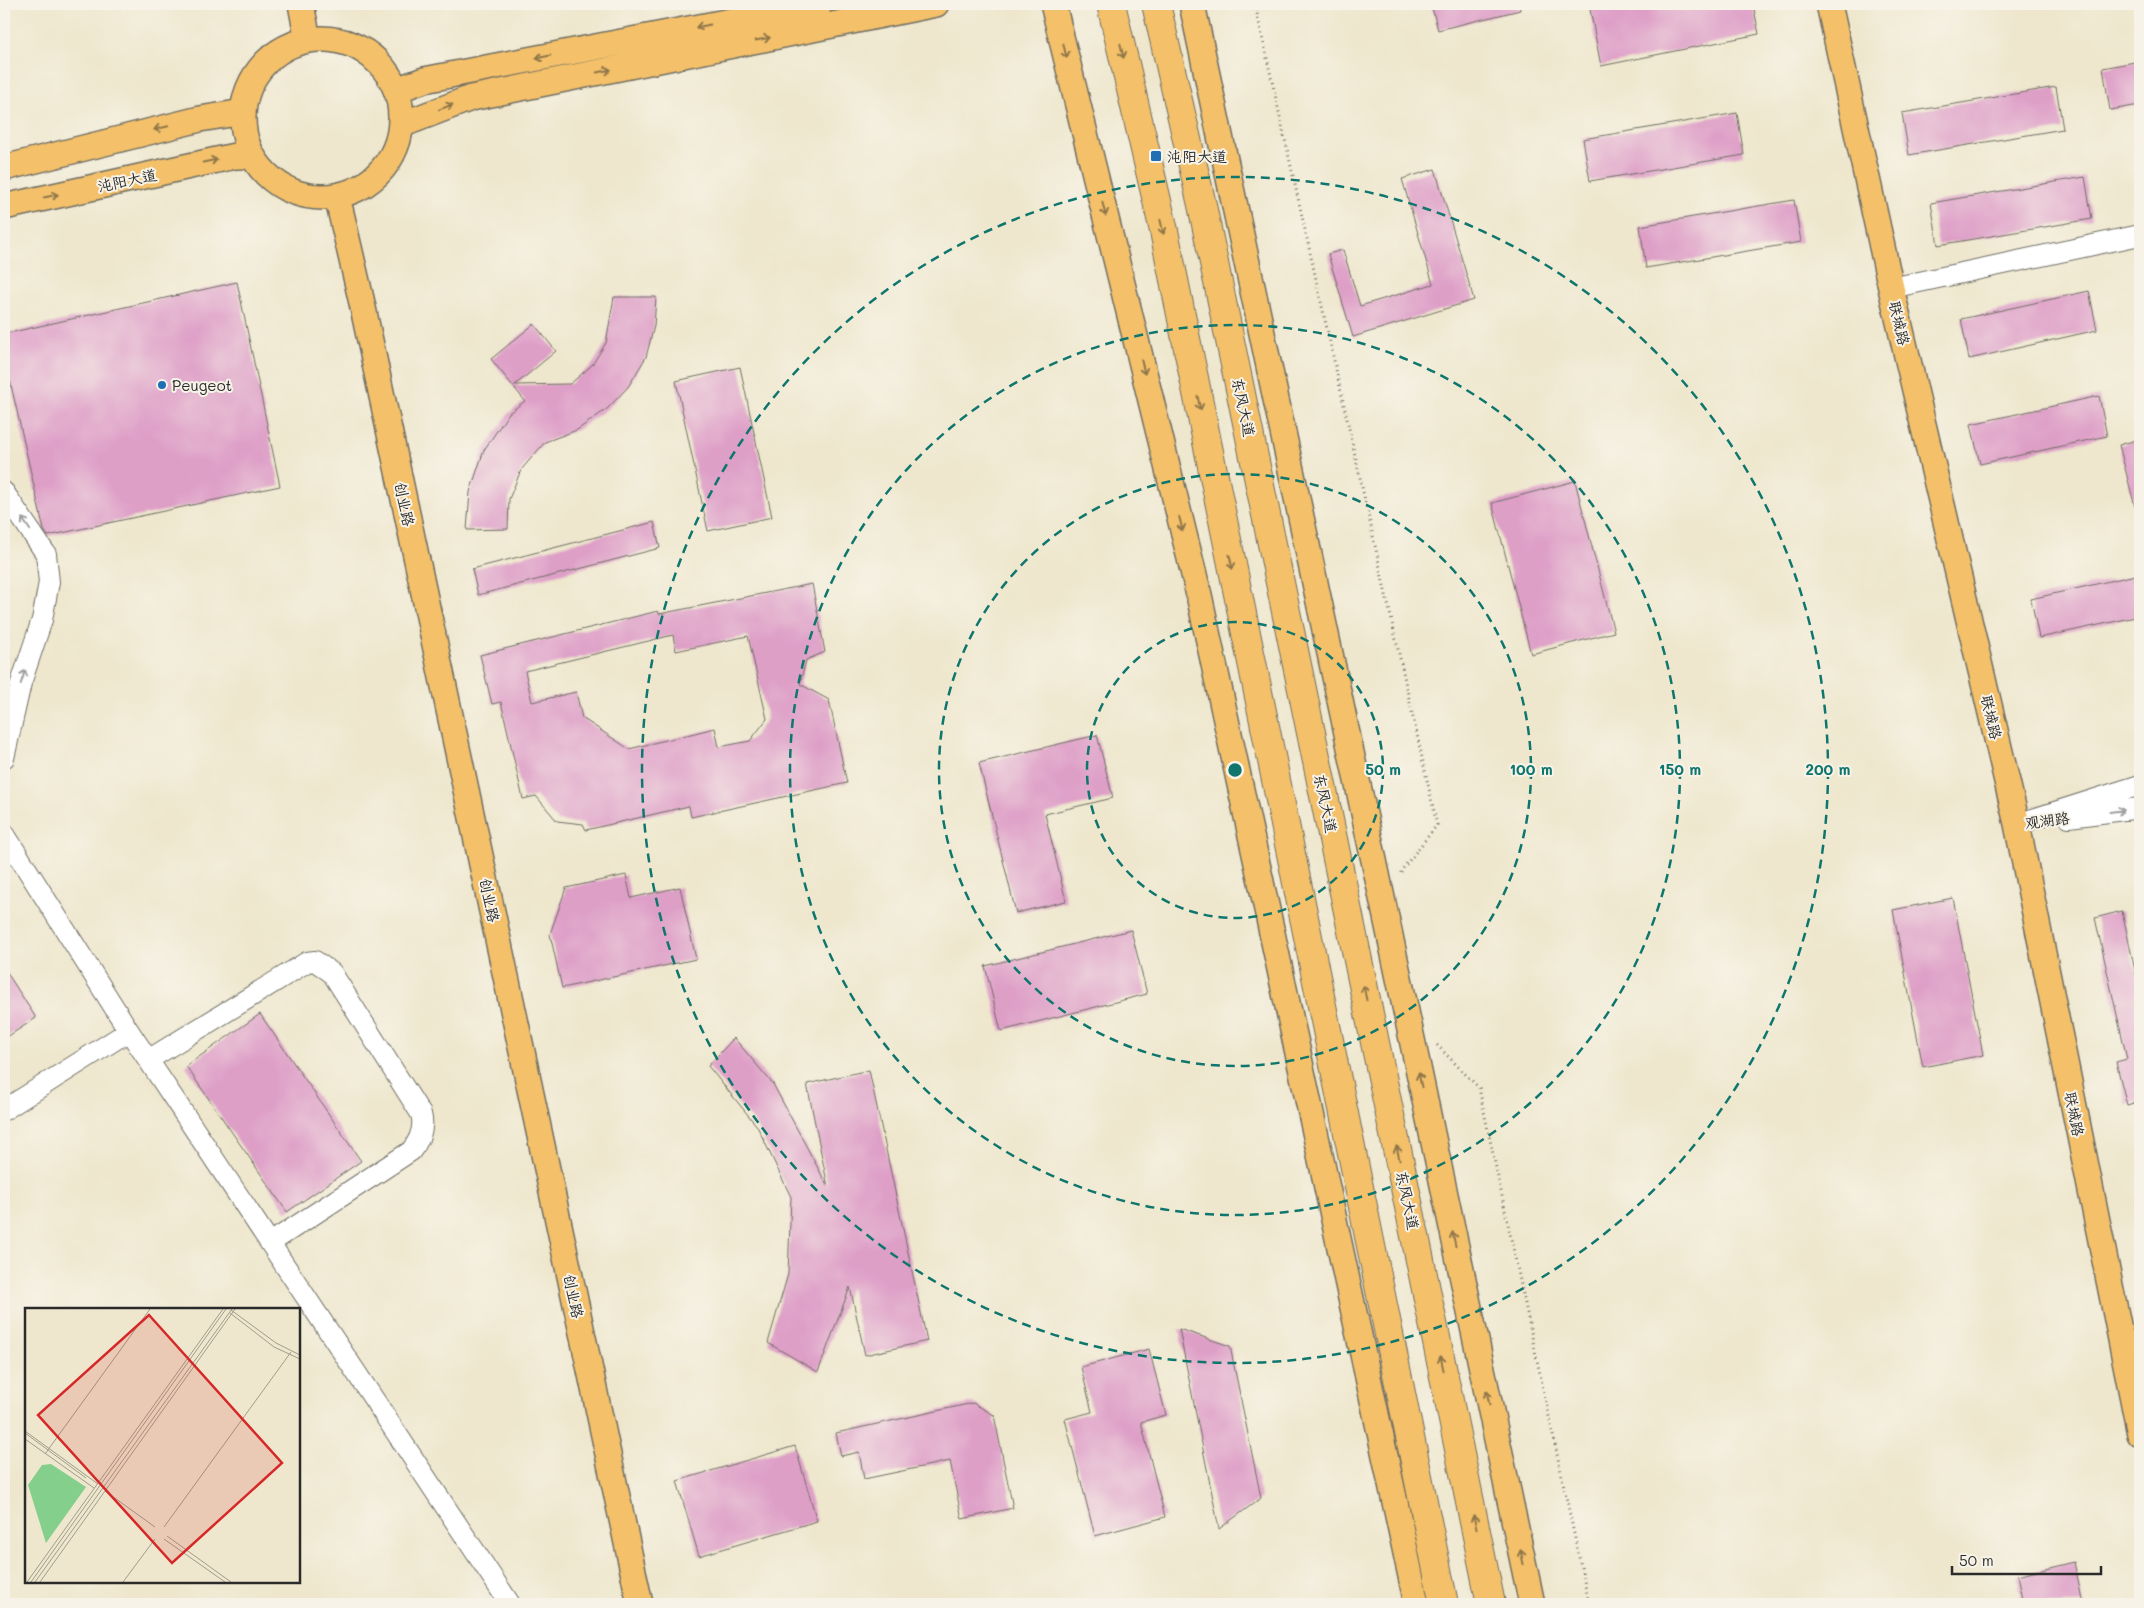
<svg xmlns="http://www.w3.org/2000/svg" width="2144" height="1608" viewBox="0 0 2144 1608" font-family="Mali,'LXGW WenKai TC',sans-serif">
  <rect width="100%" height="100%" fill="#f7f3e8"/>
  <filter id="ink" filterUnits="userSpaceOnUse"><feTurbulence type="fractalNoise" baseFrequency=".02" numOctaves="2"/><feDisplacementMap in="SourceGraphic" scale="10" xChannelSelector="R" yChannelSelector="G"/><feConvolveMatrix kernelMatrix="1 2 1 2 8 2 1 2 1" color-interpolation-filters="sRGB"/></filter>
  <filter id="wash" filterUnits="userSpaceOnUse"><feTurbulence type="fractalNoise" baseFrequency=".0096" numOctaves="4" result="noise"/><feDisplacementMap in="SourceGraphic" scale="20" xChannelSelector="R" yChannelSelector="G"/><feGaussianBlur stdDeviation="1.12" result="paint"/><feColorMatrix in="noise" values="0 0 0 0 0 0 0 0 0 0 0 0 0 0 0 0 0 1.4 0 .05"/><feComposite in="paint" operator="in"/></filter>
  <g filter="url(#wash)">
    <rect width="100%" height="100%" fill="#eee7cd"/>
    <g id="blocks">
      <!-- building -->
      <path fill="#de9fc7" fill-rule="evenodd" d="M1431 4H1519L1520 10 1438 30Z
        M1589 4H1753L1759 34 1601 66Z
        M2140 61V105L2110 110 2103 68Z
        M2056 87 2063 129 1909 155 1902 113Z
        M1737 113 1744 155 1590 181 1583 139Z
        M1435 169 1474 300 1353 337 1328 254 1343 250 1360 306 1433 284 1402 179Z
        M2085 177 2092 219 1938 245 1931 203Z
        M1794 200 1801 242 1646 268 1640 226Z
        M237 282 280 486 48 536 44 530 4 354V334Z
        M2089 291 2097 330 1969 359 1961 319Z
        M614 297H656L654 326 646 357 628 387 607 409 577 430 545 442 521 470 509 499 508 529 467 530 470 492 484 450 509 413 525 401 491 359 534 324 556 351 515 385 570 384 592 365 606 343Z
        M740 367 772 517 708 531 676 381Z
        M2099 396 2107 436 1980 464 1971 424Z
        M2140 439V506L2135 507 2119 445Z
        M1575 481 1614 632 1531 654 1492 503Z
        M654 522 660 548 478 595 472 569Z
        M2140 574V616L2039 638 2031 599Z
        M812 584 825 652 806 660 800 684 829 700 847 783 691 817 689 806 586 830 583 824 557 821 536 796 523 799 501 702 492 704 480 655 658 611 659 614ZM673 635 676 651 748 636 767 719 750 741 719 747 715 728 629 749 582 718 576 692 532 702 525 671Z
        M1097 735 1113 798 1045 814 1066 901 1016 913 979 763Z
        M626 875 631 898 680 887 696 959 562 988 550 934 566 888Z
        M1953 898 1983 1055 1923 1067 1893 910Z
        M2122 911 2140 993V1101L2127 1105 2116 1062 2127 1059 2095 918Z
        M1131 930 1147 994 1001 1031 985 966Z
        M4 968 36 1018 4 1039Z
        M260 1014 361 1161 287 1212 186 1066Z
        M734 1038 773 1084 828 1187 807 1084 869 1070 927 1341 865 1355 850 1287 818 1372 768 1343 788 1274 791 1197 757 1126 708 1066Z
        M1179 1329 1230 1346 1261 1498 1219 1529Z
        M1149 1349 1166 1415 1141 1422 1165 1517 1095 1536 1065 1419 1092 1412 1081 1367Z
        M973 1403 994 1415 1013 1508 962 1519 950 1461 864 1479 859 1452 841 1456 836 1433Z
        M795 1446 817 1521 699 1556 677 1481Z
        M2074 1562 2083 1604H2023L2017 1576Z"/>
    </g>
  </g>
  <g filter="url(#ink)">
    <use href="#blocks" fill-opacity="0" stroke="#6f6d64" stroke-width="1"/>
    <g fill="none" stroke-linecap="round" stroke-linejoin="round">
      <!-- minor casing -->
      <g stroke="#6f6d64" stroke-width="22">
        <path id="minor" d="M1891 288 2140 235
          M4 492 46 554 49 582 42 620 21 683 4 758
          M2069 817 2140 808
          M2017 824 2140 785
          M4 833 129 1031 510 1604
          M148 1060 307 962 315 961 332 973 421 1114C425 1128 420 1140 411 1151L270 1243
          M4 1110 129 1031
          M2121 1345 2140 1341"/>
      </g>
      <!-- major casing -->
      <g stroke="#6f6d64" stroke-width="28">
        <path id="major" d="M301 4 308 40
          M1053 4 1199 595 1417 1604
          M1192 4 1532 1604
          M1829 4 1891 288 2017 824 2140 1434
          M243 118a79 79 0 1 1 158 0a79 79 0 1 1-158 0Z
          M396 90 424 80 820 4
          M401 125 471 98 936 4
          M4 168 200 119 243 112
          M337 196 362 303 640 1604
          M4 207 235 156H252"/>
      </g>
      <!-- highway casing -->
      <g stroke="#6f6d64" stroke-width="30">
        <path id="highway" d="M1156 4 1202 205 1491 1604"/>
      </g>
      <!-- path -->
      <path stroke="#6f6d64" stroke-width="3" stroke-dasharray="1 4" stroke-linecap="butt" d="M1255 4 1437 825 1401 871V873
        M1437 1045 1479 1088 1589 1604"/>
      <!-- minor -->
      <use href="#minor" stroke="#fff" stroke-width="20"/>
      <!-- major -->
      <use href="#major" stroke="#f4c16a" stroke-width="25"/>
      <!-- highway -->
      <use href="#highway" stroke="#f4c16a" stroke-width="28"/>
      <!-- highway-bridge casing -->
      <g stroke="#6f6d64" stroke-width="30" stroke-linecap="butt">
        <path id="highway-bridge" d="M1111 4 1164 231 1444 1604"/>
      </g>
      <!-- highway-bridge -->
      <use href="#highway-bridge" stroke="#f4c16a" stroke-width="28"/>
    </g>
    <!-- one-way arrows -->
    <defs><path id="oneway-shaft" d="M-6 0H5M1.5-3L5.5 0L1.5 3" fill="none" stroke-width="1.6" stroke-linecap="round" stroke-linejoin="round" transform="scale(1.25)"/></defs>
    <g stroke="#90764a">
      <use href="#oneway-shaft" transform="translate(703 26) rotate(169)"/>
      <use href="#oneway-shaft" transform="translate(763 39) rotate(-11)"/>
      <use href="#oneway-shaft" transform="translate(1065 51) rotate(76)"/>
      <use href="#oneway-shaft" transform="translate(1122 51) rotate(77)"/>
      <use href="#oneway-shaft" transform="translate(543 57) rotate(169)"/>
      <use href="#oneway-shaft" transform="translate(604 71) rotate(-11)"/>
      <use href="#oneway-shaft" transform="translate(446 107) rotate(-21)"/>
      <use href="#oneway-shaft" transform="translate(161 128) rotate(166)"/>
      <use href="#oneway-shaft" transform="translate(210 161) rotate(-12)"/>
      <use href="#oneway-shaft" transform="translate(51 196) rotate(-12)"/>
      <use href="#oneway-shaft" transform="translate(1104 209) rotate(76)"/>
      <use href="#oneway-shaft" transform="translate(1162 227) rotate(77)"/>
      <use href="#oneway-shaft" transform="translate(1143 367) rotate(76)"/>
      <use href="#oneway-shaft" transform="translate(1199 403) rotate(78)"/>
      <use href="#oneway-shaft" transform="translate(1181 524) rotate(76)"/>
      <use href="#oneway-shaft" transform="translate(1231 562) rotate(78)"/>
      <use href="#oneway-shaft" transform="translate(1365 993) rotate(-102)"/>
      <use href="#oneway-shaft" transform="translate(1420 1080) rotate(-102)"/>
      <use href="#oneway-shaft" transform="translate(1398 1153) rotate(-102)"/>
      <use href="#oneway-shaft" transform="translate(1454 1239) rotate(-102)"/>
      <use href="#oneway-shaft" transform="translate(1442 1363) rotate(-102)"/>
      <use href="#oneway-shaft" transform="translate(1488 1398) rotate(-102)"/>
      <use href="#oneway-shaft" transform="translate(1475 1522) rotate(-102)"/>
      <use href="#oneway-shaft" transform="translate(1522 1557) rotate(-102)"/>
    </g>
    <g stroke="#a0a0a0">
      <use href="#oneway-shaft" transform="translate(26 524) rotate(-124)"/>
      <use href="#oneway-shaft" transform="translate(23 677) rotate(-72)"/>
      <use href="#oneway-shaft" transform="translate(2117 811) rotate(-7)"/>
    </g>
  </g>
  <!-- distance rings -->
  <g fill="none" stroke="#0f766e" stroke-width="2.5" stroke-dasharray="9 6">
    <circle cx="1235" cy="770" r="148"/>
    <circle cx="1235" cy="770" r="296"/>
    <circle cx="1235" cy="770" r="445"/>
    <circle cx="1235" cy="770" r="593"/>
  </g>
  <!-- markers -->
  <g fill="#1f6fb2" stroke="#f7f3e8" stroke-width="2">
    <rect x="1150" y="150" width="12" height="12" rx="2.5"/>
    <circle cx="162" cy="385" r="5"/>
  </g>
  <g text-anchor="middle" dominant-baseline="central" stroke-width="4" stroke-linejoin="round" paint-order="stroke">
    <!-- poi labels -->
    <g font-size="15" fill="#2b2b2b" stroke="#f7f3e8" text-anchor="start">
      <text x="1167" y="156">沌阳大道</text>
      <text x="172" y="385">Peugeot</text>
    </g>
    <!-- street labels -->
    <g font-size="15" fill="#2b2b2b" stroke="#f7f3e8">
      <text transform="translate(127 180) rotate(-12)">沌阳大道</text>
      <text transform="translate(1900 323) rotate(77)">联城路</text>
      <text transform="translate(1244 407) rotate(78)">东风大道</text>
      <text transform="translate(405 504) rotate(78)">创业路</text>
      <text transform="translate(1992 717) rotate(77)">联城路</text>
      <text transform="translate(1326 803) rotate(78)">东风大道</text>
      <text transform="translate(2047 820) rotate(-7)">观湖路</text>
      <text transform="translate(490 900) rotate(78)">创业路</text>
      <text transform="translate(2075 1114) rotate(79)">联城路</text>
      <text transform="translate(1408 1200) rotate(78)">东风大道</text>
      <text transform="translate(574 1296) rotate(78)">创业路</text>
    </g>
  </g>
  <!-- overview -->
  <g transform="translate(25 1308)">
    <rect width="275" height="275" fill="#eee7cd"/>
    <path d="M26 156 61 179 21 235 3 177 17 157Z" fill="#85cf8c"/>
    <path fill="none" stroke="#a09c8c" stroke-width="1" d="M206 2 251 35 275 47M205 5 249 39 275 51M0 123 73 176M0 125 61 170M0 131 69 180M20 146 125 1M80 183 130 219M139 219 266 44M142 228 206 274M139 231 200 274M2 274 198 1M6 274 201 1M10 274 207 1M15 274 210 1M98 274 130 231"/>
    <path fill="#d62828" fill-opacity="0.15" stroke="#d62828" stroke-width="2.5" d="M124 7 257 155 147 255 13 107Z"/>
    <rect width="275" height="275" fill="none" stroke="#2b2b2b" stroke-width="2.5"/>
  </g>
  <circle cx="1235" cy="770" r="8" fill="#0f766e" stroke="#f7f3e8" stroke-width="2.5"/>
  <g font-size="15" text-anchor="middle" font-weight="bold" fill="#0f766e" stroke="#f7f3e8" stroke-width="4" stroke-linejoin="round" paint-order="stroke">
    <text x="1383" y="775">50 m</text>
    <text x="1531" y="775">100 m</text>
    <text x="1680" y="775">150 m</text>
    <text x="1828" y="775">200 m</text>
  </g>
  <!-- margin -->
  <rect width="2144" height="1608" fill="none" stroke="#f7f3e8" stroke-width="20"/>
  <!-- scale -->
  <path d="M1952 1566v8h149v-8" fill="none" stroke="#2b2b2b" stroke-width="2.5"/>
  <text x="1959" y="1566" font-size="15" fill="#2b2b2b" stroke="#f7f3e8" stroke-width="4" paint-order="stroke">50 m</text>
</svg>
